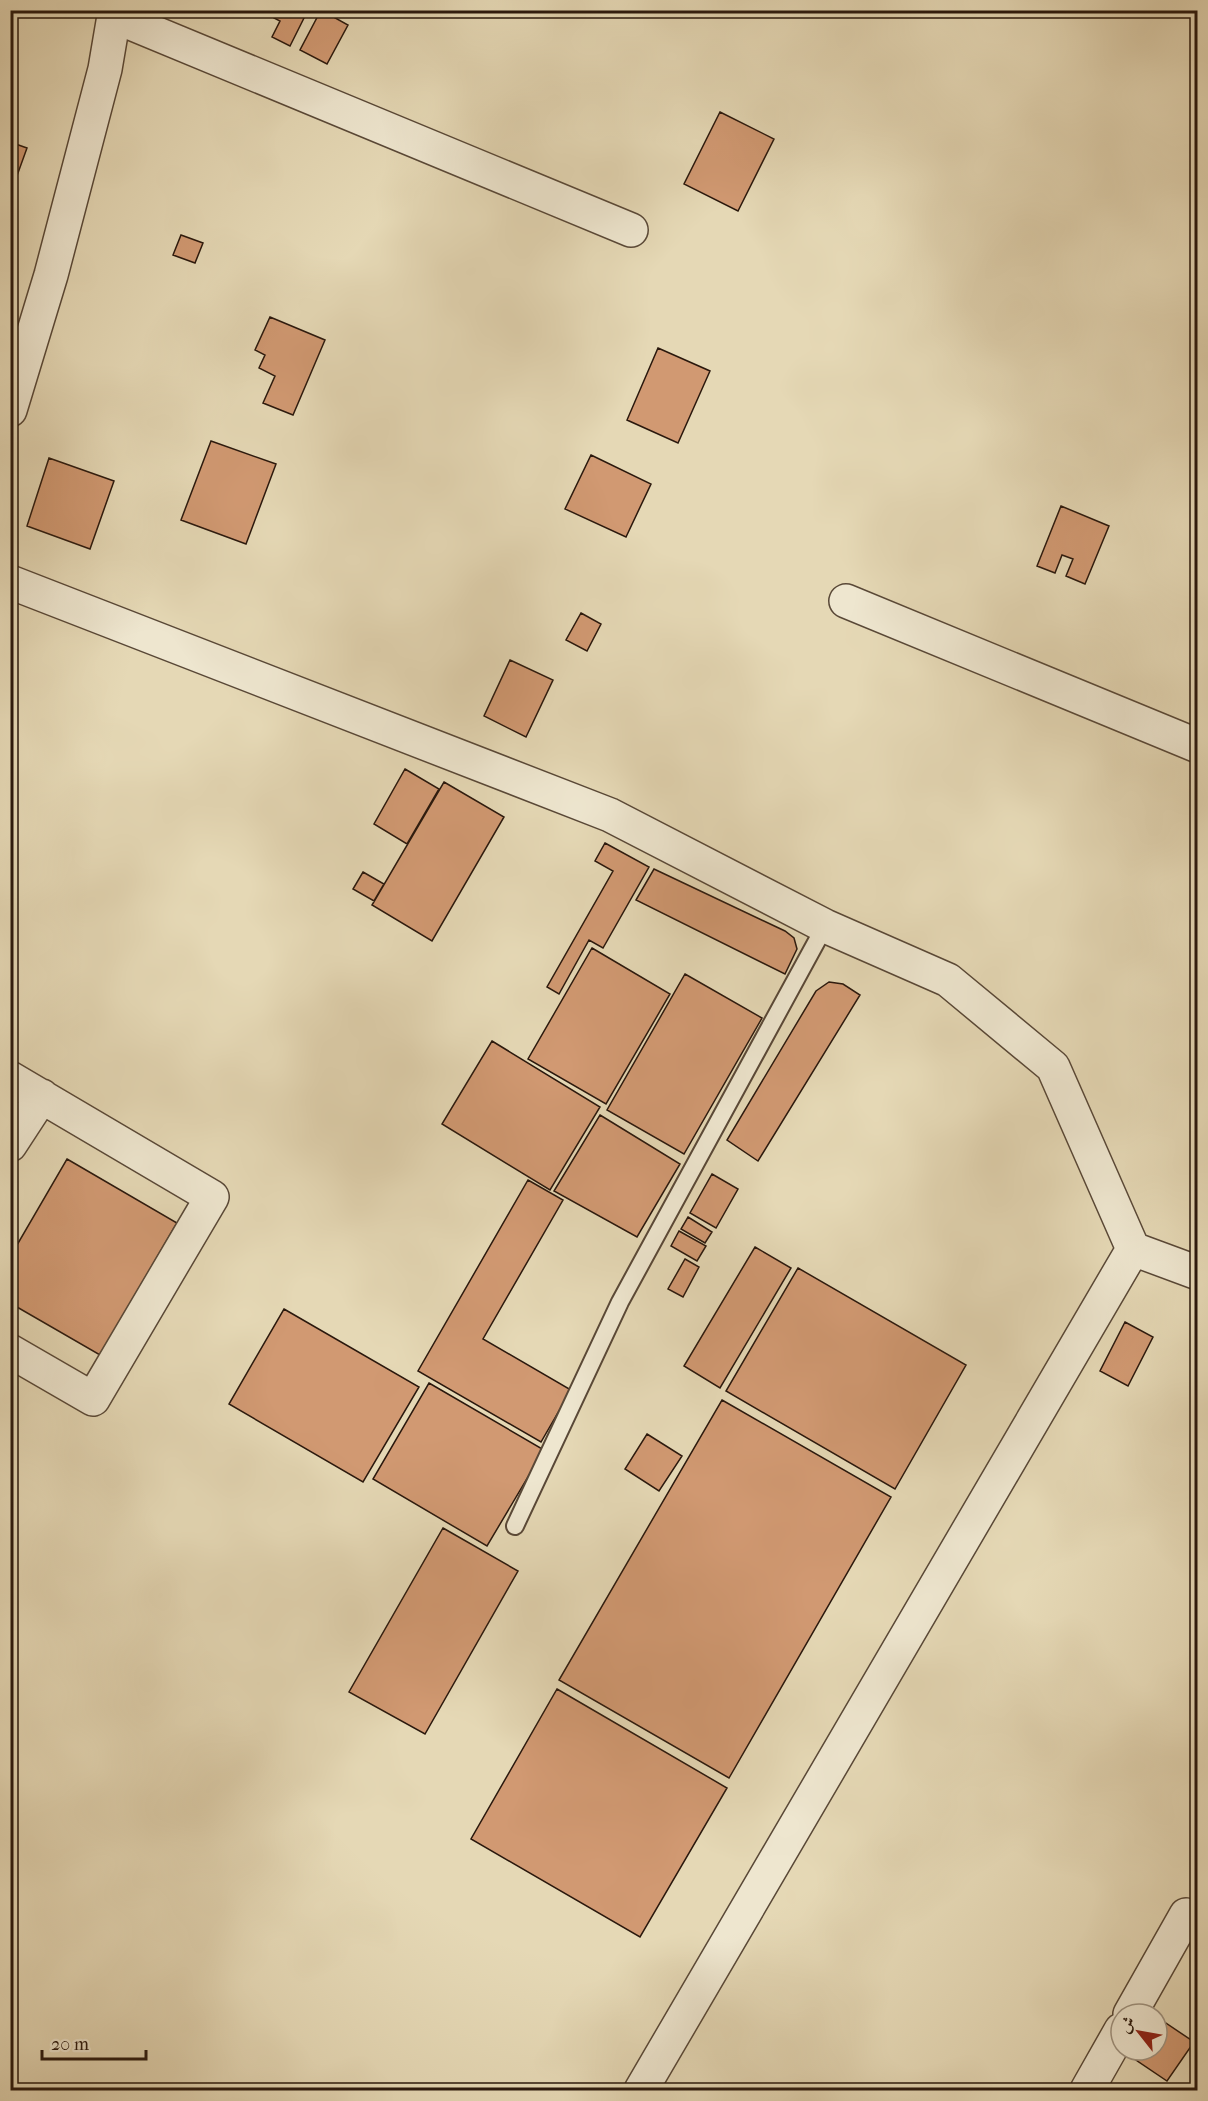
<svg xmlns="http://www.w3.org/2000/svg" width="1208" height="2101" viewBox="0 0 1208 2101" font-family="'IM FELL French Canon',Amiri,serif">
  <rect width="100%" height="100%" fill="#e5d8b5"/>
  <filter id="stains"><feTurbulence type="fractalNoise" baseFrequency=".00333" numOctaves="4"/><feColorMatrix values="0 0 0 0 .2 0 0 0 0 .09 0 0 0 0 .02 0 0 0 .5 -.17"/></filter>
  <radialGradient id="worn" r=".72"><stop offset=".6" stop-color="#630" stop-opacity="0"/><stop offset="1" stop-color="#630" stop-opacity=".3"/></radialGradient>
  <!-- building -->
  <path fill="#d19972" stroke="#2a180d" stroke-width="1.5" d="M279 10H308L290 46 272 37 280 21 274 18Z
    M321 10 348 25 327 64 300 50Z
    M720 112 774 139 738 211 684 184Z
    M10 142 27 148 10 195Z
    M181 235 203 243 195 263 173 255Z
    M270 317 325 340 293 415 263 403 275 376 259 368 265 355 255 350Z
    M658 348 710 371 678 443 627 420Z
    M211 441 276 464 246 544 181 520Z
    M591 455 651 484 626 537 565 509Z
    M49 458 114 481 90 549 27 526Z
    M1061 506 1109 526 1085 584 1066 576 1073 559 1062 555 1055 573 1037 566Z
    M581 613 601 624 587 651 566 640Z
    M510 660 553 680 526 737 484 716Z
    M405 769 439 789 407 844 374 824Z
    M444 782 504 817 432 941 372 905Z
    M605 843 649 867 603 948 589 940 559 994 547 987 613 871 595 861Z
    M654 869 785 931 794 938 797 949 785 974 636 900Z
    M363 872 384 884 374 901 353 889Z
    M592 948 670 994 606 1104 528 1059Z
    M685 974 762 1018 684 1154 607 1110Z
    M829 982 843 984 860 995 758 1161 727 1140 816 991Z
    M492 1041 600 1107 550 1190 442 1124Z
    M600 1115 680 1164 637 1237 554 1191Z
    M67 1159 177 1223 100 1355 10 1303V1257Z
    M712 1174 738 1189 716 1228 690 1213Z
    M528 1180 563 1200 483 1339 571 1390 541 1442 418 1371Z
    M688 1217 712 1232 705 1243 681 1229Z
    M679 1231 706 1246 697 1261 671 1246Z
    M755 1247 791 1268 720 1388 684 1366Z
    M685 1259 699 1267 683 1297 668 1289Z
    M798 1268 966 1365 895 1489 726 1391Z
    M284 1309 419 1387 363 1482 229 1404Z
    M1125 1322 1153 1337 1128 1386 1100 1371Z
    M429 1383 544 1450 487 1546 373 1479Z
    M722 1400 891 1497 729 1778 559 1680Z
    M647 1434 682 1456 659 1491 625 1469Z
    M443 1528 518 1571 425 1734 349 1692Z
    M557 1689 727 1788 640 1937 471 1839Z
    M1157 2017 1194 2042 1167 2081 1130 2056 1134 2050H1157Z"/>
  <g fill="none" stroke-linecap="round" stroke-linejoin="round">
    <!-- service casing -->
    <g stroke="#594837" stroke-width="20">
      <path id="service" d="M515 1526 620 1302 825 926"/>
    </g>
    <!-- minor casing -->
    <g stroke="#594837" stroke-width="36">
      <path id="minor" d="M114 16 631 230
        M10 582 610 815 825 926 948 980 1053 1067 1133 1249 1198 1273
        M846 601 1198 746
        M10 1078 212 1197 93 1399 10 1351
        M10 1145 42 1096
        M1130 2014 1186 1915 1198 1923
        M641 2090 1133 1249
        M1087 2090 1121 2030"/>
    </g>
    <!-- tertiary casing -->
    <g stroke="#594837" stroke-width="36">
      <path id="tertiary" d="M10 410 51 275 105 69 114 16 113 10"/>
    </g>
    <!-- service -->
    <use href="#service" stroke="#eee6cf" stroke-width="16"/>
    <!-- minor -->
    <use href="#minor" stroke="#eee6cf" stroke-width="33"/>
    <!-- tertiary -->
    <use href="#tertiary" stroke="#eee6cf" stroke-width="33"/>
  </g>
  <!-- margin -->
  <rect width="1208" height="2101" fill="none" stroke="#e5d8b5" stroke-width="36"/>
  <rect x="12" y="12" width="1184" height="2077" fill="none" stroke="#2a180d" stroke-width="3"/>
  <rect x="18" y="18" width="1172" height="2065" fill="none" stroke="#2a180d" stroke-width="1.5"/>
  <!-- north arrow -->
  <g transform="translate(1139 2032) rotate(301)"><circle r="28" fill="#eee6cf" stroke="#a09481" stroke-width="1.5"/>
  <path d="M0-4.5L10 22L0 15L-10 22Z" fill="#8f2418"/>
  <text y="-9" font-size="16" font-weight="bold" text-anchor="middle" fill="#2a180d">ش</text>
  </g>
  <!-- scale -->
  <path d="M42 2050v9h104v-9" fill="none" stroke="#2a180d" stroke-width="3"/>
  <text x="51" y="2050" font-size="18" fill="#2a180d" stroke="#eee6cf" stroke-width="4.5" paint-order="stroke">20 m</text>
  <rect width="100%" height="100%" filter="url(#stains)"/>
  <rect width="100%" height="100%" fill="url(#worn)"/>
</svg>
